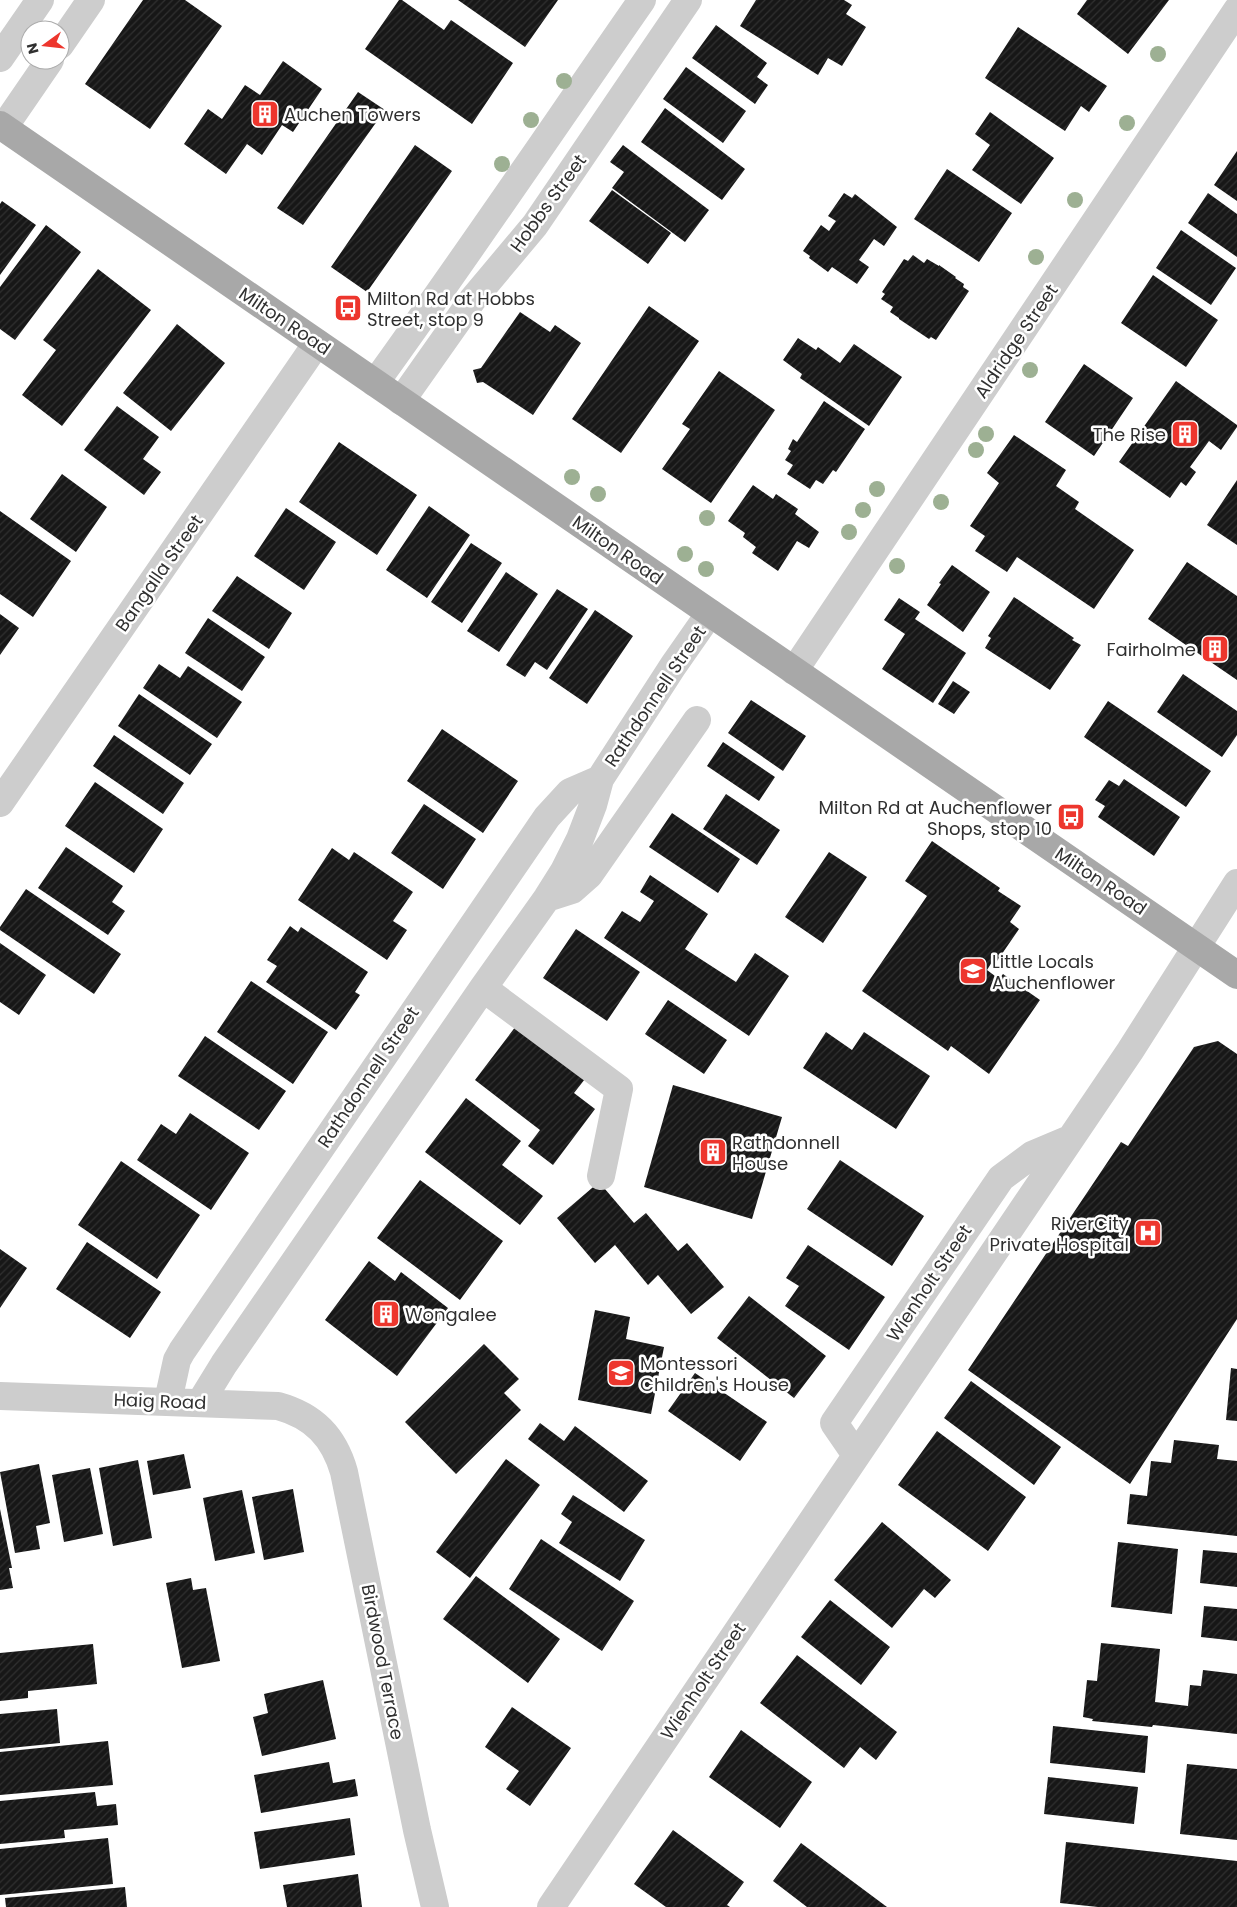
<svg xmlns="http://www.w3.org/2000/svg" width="1237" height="1907" viewBox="0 0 1237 1907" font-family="Poppins,sans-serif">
  <defs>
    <pattern id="building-hatch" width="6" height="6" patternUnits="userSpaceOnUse" patternTransform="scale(1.25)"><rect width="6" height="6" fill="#171717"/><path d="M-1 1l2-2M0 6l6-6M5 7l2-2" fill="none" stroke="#303030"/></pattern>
  </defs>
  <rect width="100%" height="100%" fill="#fff"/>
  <!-- building -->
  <path fill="url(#building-hatch)" d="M143 0H185L222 26 150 129 85 84Z
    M399 0H402L444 30 451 20 513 63 472 124 365 49Z
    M458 0H558L525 47Z
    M756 0H844L852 5 846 14 866 27 842 66 828 58 818 75 740 26Z
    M1087 0H1169L1128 54 1077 14Z
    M716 25 767 63 757 77 768 85 755 104 692 58Z
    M1018 27 1107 86 1089 112 1081 106 1065 131 985 78Z
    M283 61 322 89 293 132 282 125 262 155 247 144 226 174 184 144 208 109 222 119 245 85 260 95Z
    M686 67 746 111 723 143 663 99Z
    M358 92 385 110 303 225 277 208Z
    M665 108 745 169 722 200 641 142Z
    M990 112 1054 158 1021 204 972 170 990 145 975 134Z
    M415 145 452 171 367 292 331 267Z
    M623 145 709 210 685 242 612 188 624 172 610 162Z
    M1237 151V201L1214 185Z
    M947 169 1012 213 979 262 914 219Z
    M612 190 671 233 648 264 589 221Z
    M844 193 852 198 855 194 897 227 884 246 874 239 867 249 859 260 869 267 857 284 832 267 828 272 809 258 810 256 803 251 821 225 829 231 833 225 836 221 828 216Z
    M1208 193 1237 214V257L1188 223Z
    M2 201 36 225 0 275V204Z
    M46 225 81 252 15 340 0 329V287Z
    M1181 230 1236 268 1211 305 1156 268Z
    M913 255 924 263 927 259 939 266V265L956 277 955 278 964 284 963 287 969 291 936 340 931 337 929 339 899 319V318L890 312 893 307 881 299 885 294 882 292 904 259 908 261Z
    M98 269 151 310 62 426 22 395 56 350 43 340Z
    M1153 275 1218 320 1186 367 1121 323Z
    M649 306 699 341 621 453 572 419Z
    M520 312 550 332 555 325 581 343 533 415 483 382 477 383 473 370 481 368Z
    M177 324 225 363 171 431 123 393Z
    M798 338 816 350 818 347 840 363 854 344 902 377 869 426 800 378 802 374 783 360Z
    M1084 364 1133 398 1094 456 1045 422Z
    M719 371 775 410 711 503 662 469 690 429 682 424Z
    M1176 381 1237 425V427L1221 450 1209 441 1190 467 1196 472 1186 486 1181 482 1170 498 1119 462Z
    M824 401 865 429 836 472 833 470 823 484 816 480 810 489 787 474 793 465 785 460 791 451 788 449 793 439 797 442Z
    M117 406 159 437 143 459 161 472 144 495 84 450Z
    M1014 435 1066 470 1056 486 1079 502 1075 509 1134 550 1094 609 1017 557 1007 572 975 551 985 536 970 526 999 483 987 473Z
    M339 442 417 495 377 555 299 502Z
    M62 474 107 507 76 552 30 519Z
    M1237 480V545L1207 525Z
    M753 485 773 499 776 494 798 509 795 514 819 532 809 548 797 541 778 571 752 553 756 547 743 537 745 533 728 521Z
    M429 506 470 535 427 598 386 570Z
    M286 508 336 542 304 590 254 556Z
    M0 511 71 561 33 617 0 594Z
    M471 543 502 563 462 623 431 602Z
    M1187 562 1237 596V680L1148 619Z
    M952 565 990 592 963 632 927 605 941 584 939 583Z
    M506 572 538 594 499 652 467 631Z
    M237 576 292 613 269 649 212 611Z
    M557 589 588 609 547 670 535 662 525 677 506 665Z
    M1014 597 1074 638 1072 640 1081 645 1050 690 985 648 991 638 988 636Z
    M899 598 920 612 915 619 966 653 933 703 882 669 905 634 884 620Z
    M595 610 633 636 587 704 549 678Z
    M0 614 19 628 0 655Z
    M208 618 265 657 242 691 185 653Z
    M159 664 180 678 188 666 242 702 217 738 143 688Z
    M1183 674 1237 711V735L1222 757 1157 712Z
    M953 681 970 692 954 714 938 704Z
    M139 694 212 744 190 775 118 726Z
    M751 700 806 736 783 771 728 733Z
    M1108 701 1211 771 1186 807 1084 737Z
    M442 729 518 781 483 833 407 781Z
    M114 735 184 783 163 814 93 766Z
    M723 742 775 777 759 801 707 766Z
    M1124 779 1180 817 1154 856 1098 817 1105 806 1095 800 1109 780 1119 786Z
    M95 782 163 829 134 873 65 826Z
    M726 794 780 830 757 865 703 829Z
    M424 804 476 839 443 889 391 853Z
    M672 813 740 859 718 893 649 847Z
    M932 841 1000 888 998 891 1021 906 1010 922 1019 929 995 964 992 962 987 970 999 979 1003 974 1040 1000 989 1074 951 1046 948 1051 862 991 927 896 905 881Z
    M66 847 123 886 112 902 125 911 108 935 38 888Z
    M332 848 349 860 354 852 413 892 393 921 407 930 387 960 298 900Z
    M829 852 867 877 823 943 785 917Z
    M650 875 708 914 685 949 736 982 755 953 789 976 749 1036 604 938 622 911 640 922 654 901 640 892Z
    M26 889 121 954 94 994 0 930V927Z
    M290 926 298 932 301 927 368 972 355 992 360 995 336 1030 266 982 277 966 267 960Z
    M576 929 640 972 607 1021 543 978Z
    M0 943 46 975 19 1015 0 1002Z
    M251 981 328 1032 293 1084 217 1032Z
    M668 1000 727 1040 704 1074 645 1034Z
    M516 1026 585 1079 574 1093 595 1109 553 1165 528 1146 540 1130 475 1080Z
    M826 1032 852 1050 864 1032 930 1076 896 1129 803 1068Z
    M205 1036 286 1091 259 1130 178 1076Z
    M1218 1041 1237 1054V1319L1130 1484 968 1370 1121 1142 1128 1146 1194 1047Z
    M673 1085 782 1117 752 1219 644 1187Z
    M466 1098 521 1141 502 1165 543 1196 520 1225 425 1152Z
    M190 1113 249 1153 211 1210 137 1160 161 1124 176 1134Z
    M840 1160 924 1216 892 1266 807 1209Z
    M121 1161 200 1215 157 1279 78 1225Z
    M420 1180 503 1241 460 1300 377 1238Z
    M599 1182 634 1223 646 1213 678 1251 687 1243 724 1287 691 1314 658 1275 648 1285 615 1245 595 1263 557 1218Z
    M87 1242 161 1292 130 1338 56 1289Z
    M808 1245 885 1297 849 1350 785 1306 799 1286 786 1278Z
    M0 1249 27 1268 0 1308Z
    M369 1261 395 1281 401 1272 448 1308 397 1376 325 1320Z
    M749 1296 826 1356 794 1398 717 1338Z
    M595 1310 630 1317 626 1339 664 1347 651 1414 578 1400Z
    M484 1344 519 1379 504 1393 521 1410 456 1474 405 1422Z
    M1231 1368 1237 1369V1421L1226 1420Z
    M695 1373 767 1422 740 1461 668 1411Z
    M971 1381 1061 1447 1034 1485 944 1418Z
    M540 1423 564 1441 575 1426 648 1481 624 1512 528 1439Z
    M937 1431 1026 1497 988 1551 898 1485Z
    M1174 1440 1219 1445 1217 1459 1237 1461V1536L1127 1524 1130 1494 1147 1496 1151 1461 1171 1463Z
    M184 1454 191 1488 153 1495 147 1461Z
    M506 1459 540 1485 470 1578 436 1552Z
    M138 1460 152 1538 113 1546 99 1468Z
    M39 1464 50 1523 36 1526 40 1549 15 1553 0 1472Z
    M90 1468 103 1534 64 1542 52 1475Z
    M293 1489 304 1552 264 1560 252 1497Z
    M242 1490 255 1553 215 1561 203 1498Z
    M573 1495 645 1540 620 1581 559 1543 572 1522 561 1514Z
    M0 1509 12 1568H9L13 1588 0 1590Z
    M882 1522 951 1580 935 1598 924 1589 892 1628 834 1580Z
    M541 1539 634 1601 602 1651 509 1589Z
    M1118 1542 1178 1549 1172 1614 1111 1607Z
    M1203 1550 1237 1553V1587L1200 1583Z
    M476 1576 560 1639 528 1683 443 1619Z
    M191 1578 193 1590 206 1588 220 1661 182 1668 166 1583Z
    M830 1600 890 1647 861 1685 801 1637Z
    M1204 1606 1237 1609V1641L1201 1637Z
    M1101 1643 1160 1649 1155 1702 1188 1706 1190 1685 1201 1686 1203 1670 1237 1674V1734L1153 1725 1152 1727 1092 1721 1093 1719 1083 1717 1087 1680 1097 1681Z
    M93 1644 97 1684 28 1691V1698L0 1701V1653Z
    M797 1655 897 1732 876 1760 860 1747 844 1768 760 1703Z
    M323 1680 336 1739 262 1756 253 1717 268 1713 264 1694Z
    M512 1707 571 1748 530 1806 506 1789 519 1771 485 1747Z
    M57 1709 60 1743 0 1749V1714Z
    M1053 1726 1148 1736 1145 1773 1050 1763Z
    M741 1730 812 1782 780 1828 709 1777Z
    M108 1741 113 1785 0 1795V1752Z
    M329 1762 333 1783 355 1779 358 1796 261 1813 254 1775Z
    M1187 1764 1237 1769V1840L1180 1834Z
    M1048 1777 1138 1787 1134 1824 1044 1814Z
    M95 1792 97 1806 116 1804 118 1825 64 1830 65 1838 0 1844V1801Z
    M350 1818 355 1855 260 1869 254 1832Z
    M673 1830 744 1882 727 1905 730 1907H666L634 1884Z
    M108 1838 113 1884 0 1895V1849Z
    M1066 1842 1237 1861V1907H1098L1060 1903Z
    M801 1843 887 1907H807L773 1881Z
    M358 1874 362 1907H287L283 1885Z
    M125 1887 127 1907H6L5 1898Z"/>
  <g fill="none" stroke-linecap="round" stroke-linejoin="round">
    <!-- minor -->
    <path stroke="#cdcdcd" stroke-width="28" d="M60 45 91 0
      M0 58 40 0
      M4 127 50 60
      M375 383C466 257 553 128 642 0
      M401 401 473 299 535 225 688 0
      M794 671 1237 10
      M0 803 317 343
      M547 898 572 890 589 875 697 720
      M483 988 619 1089 601 1176
      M0 1396 278 1406C314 1416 334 1437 344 1472L417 1830 435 1907
      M168 1401 177 1360 182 1351 547 817 570 792 600 779
      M200 1403 224 1364 483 988 547 898 564 871 580 839 593 805 600 779 673 666 710 613
      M856 1455 834 1423 1001 1178 1032 1155 1070 1139
      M551 1907 1130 1051 1237 883"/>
    <!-- major -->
    <path stroke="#a8a8a8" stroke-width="28" d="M0 125 1237 975"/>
  </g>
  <!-- trees -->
  <g fill="#9db093">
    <circle cx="1158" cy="54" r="8"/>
    <circle cx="564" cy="81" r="8"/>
    <circle cx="531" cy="120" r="8"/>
    <circle cx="1127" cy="123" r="8"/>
    <circle cx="502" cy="164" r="8"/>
    <circle cx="1075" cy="200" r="8"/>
    <circle cx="1036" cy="257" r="8"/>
    <circle cx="1030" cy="370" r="8"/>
    <circle cx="986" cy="434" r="8"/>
    <circle cx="976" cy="450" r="8"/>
    <circle cx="572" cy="477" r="8"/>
    <circle cx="877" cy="489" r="8"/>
    <circle cx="598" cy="494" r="8"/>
    <circle cx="941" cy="502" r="8"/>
    <circle cx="863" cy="510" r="8"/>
    <circle cx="707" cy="518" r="8"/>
    <circle cx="849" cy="532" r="8"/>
    <circle cx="685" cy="554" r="8"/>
    <circle cx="897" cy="566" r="8"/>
    <circle cx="706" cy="569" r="8"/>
  </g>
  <!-- icons -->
  <defs>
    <g id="building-square" transform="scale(1.4375)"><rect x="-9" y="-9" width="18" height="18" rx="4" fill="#ed362d" stroke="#fff"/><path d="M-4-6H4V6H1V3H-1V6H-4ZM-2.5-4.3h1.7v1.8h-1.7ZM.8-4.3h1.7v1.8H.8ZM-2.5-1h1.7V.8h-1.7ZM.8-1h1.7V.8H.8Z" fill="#fff"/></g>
    <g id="bus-square" transform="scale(1.4375)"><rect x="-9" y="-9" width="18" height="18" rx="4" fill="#ed362d" stroke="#fff"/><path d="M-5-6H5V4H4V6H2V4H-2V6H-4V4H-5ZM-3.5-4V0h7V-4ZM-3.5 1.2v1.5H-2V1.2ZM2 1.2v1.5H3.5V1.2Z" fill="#fff"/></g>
    <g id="school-square" transform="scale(1.4375)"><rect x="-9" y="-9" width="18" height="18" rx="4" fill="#ed362d" stroke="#fff"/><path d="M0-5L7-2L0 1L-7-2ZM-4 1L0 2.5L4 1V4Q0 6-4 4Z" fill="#fff"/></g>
    <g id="hospital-square" transform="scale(1.4375)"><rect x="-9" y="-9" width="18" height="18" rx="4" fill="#ed362d" stroke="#fff"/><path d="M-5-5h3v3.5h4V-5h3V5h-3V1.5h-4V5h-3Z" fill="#fff"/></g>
  </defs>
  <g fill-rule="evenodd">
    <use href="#building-square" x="265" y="114"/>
    <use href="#bus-square" x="348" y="308"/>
    <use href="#building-square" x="1185" y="434"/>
    <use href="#building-square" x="1215" y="649"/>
    <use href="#bus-square" x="1071" y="817"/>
    <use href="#school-square" x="973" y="971"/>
    <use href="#building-square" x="713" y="1152"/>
    <use href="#hospital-square" x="1148" y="1233"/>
    <use href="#building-square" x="386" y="1314"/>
    <use href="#school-square" x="621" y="1373"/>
  </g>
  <g text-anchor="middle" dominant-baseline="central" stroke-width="5" stroke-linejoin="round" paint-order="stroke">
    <!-- poi labels -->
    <g font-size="18" fill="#303030" stroke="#fff" text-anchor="start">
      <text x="284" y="114">Auchen Towers</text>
      <text x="367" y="298">Milton Rd at Hobbs<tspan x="367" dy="21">Street, stop 9</tspan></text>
      <text x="1166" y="434" text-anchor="end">The Rise</text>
      <text x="1196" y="649" text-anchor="end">Fairholme</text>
      <text x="1052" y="807" text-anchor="end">Milton Rd at Auchenflower<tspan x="1052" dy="21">Shops, stop 10</tspan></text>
      <text x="992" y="961">Little Locals<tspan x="992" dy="21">Auchenflower</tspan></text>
      <text x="732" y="1142">Rathdonnell<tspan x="732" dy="21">House</tspan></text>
      <text x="1129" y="1223" text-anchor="end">RiverCity<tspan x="1129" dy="21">Private Hospital</tspan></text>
      <text x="405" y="1314">Wongalee</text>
      <text x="640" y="1363">Montessori<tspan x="640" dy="21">Children's House</tspan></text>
    </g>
    <!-- street labels -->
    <g font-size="18" fill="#303030" stroke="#fff">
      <text transform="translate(548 203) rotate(-54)">Hobbs Street</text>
      <text transform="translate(285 321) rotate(34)">Milton Road</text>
      <text transform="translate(1016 341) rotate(-56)">Aldridge Street</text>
      <text transform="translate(618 550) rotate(35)">Milton Road</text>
      <text transform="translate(159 573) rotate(-55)">Bangalla Street</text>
      <text transform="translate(655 696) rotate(-56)">Rathdonnell Street</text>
      <text transform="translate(1101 881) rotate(34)">Milton Road</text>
      <text transform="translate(368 1077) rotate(-56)">Rathdonnell Street</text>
      <text transform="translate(929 1283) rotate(-56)">Wienholt Street</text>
      <text transform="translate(160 1401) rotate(2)">Haig Road</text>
      <text transform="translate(383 1662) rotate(79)">Birdwood Terrace</text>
      <text transform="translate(703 1681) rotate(-56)">Wienholt Street</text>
    </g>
  </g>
  <!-- north arrow -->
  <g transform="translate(45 45) rotate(255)"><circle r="24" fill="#ffffff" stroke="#acacac"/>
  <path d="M0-4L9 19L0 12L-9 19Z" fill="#ed362d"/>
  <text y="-8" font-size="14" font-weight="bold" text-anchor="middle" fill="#303030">N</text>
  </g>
</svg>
